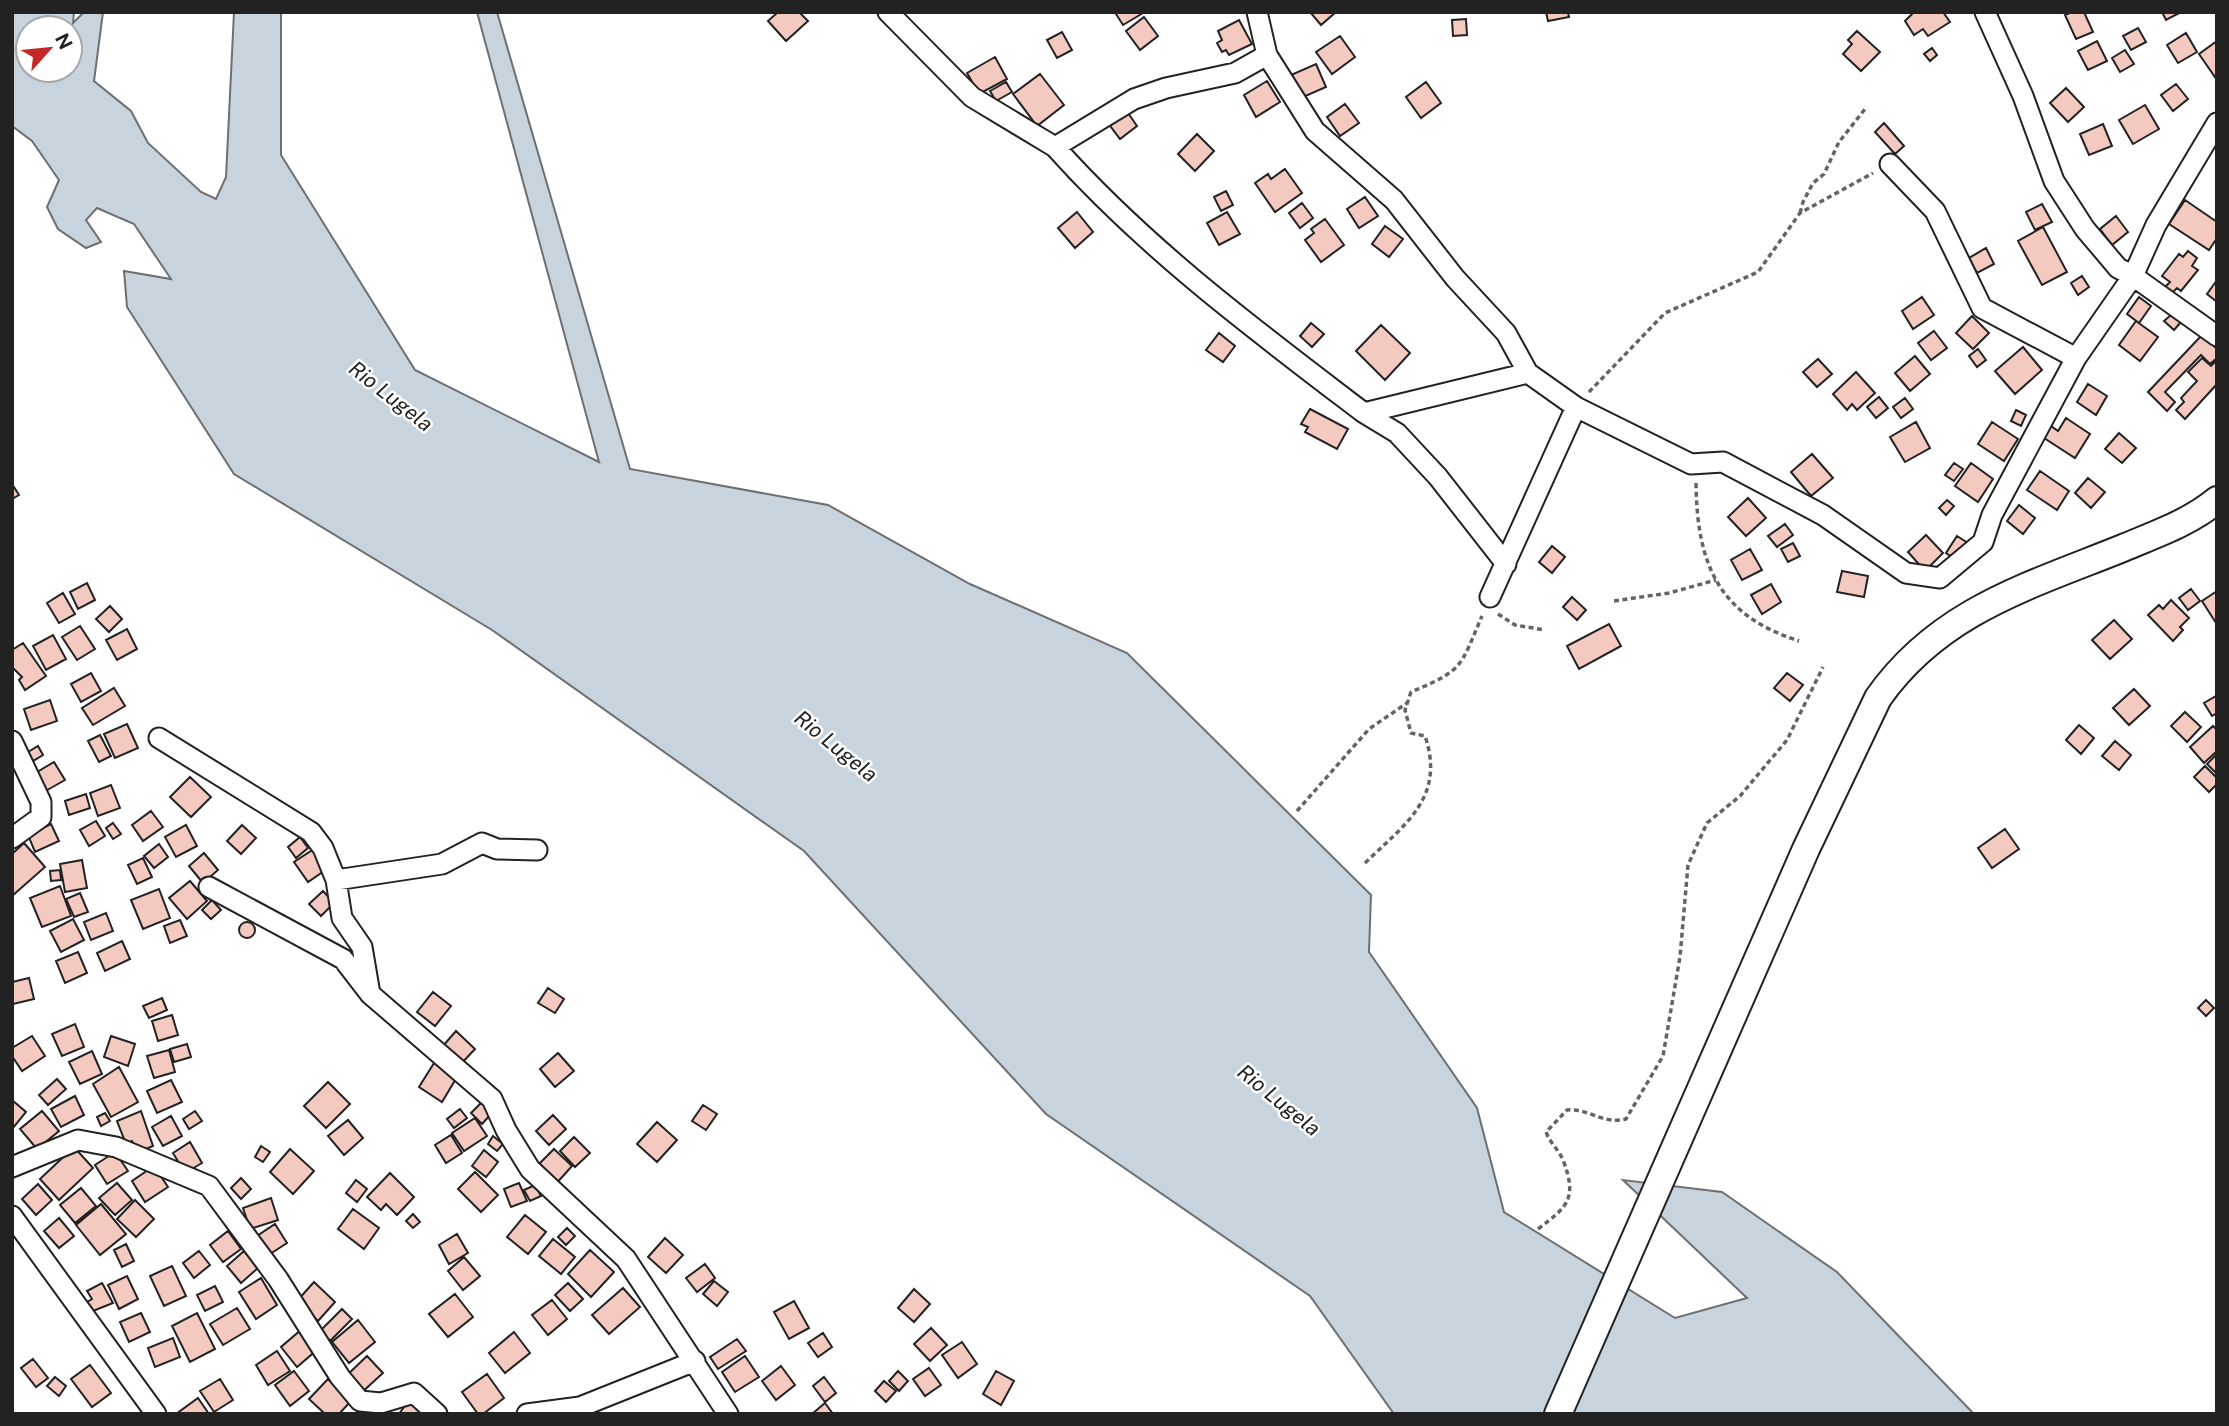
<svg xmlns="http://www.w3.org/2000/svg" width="2229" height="1426" viewBox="0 0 2229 1426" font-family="'Public Sans',sans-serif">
  <rect width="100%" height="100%" fill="#fff"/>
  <!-- water -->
  <path fill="#c7d3dd" stroke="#6f6f6f" stroke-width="2" fill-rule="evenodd" d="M12 12H74L73 23 84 12H103L94 81 131 111 148 143 201 192 216 199 226 177 234 12H281V155L415 370 599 462 477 12H497L630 469 828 505 970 584 1127 653 1371 895 1369 952 1477 1108 1504 1212 1675 1318 1747 1298 1623 1180 1722 1192 1837 1272 1974 1414H1394L1310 1296 1046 1114 804 851 492 630 234 474 127 307 124 271 171 279 134 224 97 208 86 220 101 242 86 248 58 229 47 207 59 180 32 141 12 126ZM28 28H70V70H28Z"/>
  <!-- building -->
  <path fill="#f3c9c0" stroke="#222" stroke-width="2" d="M778 12H799L808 21 786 41 768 21Z
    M1118 12H1143V13L1123 25 1116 14Z
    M1310 12H1336L1321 25Z
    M1546 12H1568L1569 17 1548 21Z
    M1914 12H1943L1950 22 1928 36 1923 29 1914 35 1905 21Z
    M2072 12H2084L2093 32 2076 39 2065 15Z
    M2162 12H2181L2166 20Z
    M1144 17 1158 36 1140 50 1126 31Z
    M1466 19 1467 35 1453 36 1452 20Z
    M1239 20 1252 44 1229 55 1226 50 1222 52 1217 43 1222 40 1218 31Z
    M2138 28 2146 42 2131 50 2123 36Z
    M1857 31 1880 52 1861 71 1843 54 1852 44 1848 40Z
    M1062 32 1072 50 1057 58 1047 40Z
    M2186 33 2197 52 2178 63 2167 45Z
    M1340 36 1355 57 1332 74 1316 52Z
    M2097 41 2107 61 2088 70 2078 51Z
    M2217 41V80L2199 54Z
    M1932 48 1937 55 1930 61 1924 54Z
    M2125 50 2134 64 2120 72 2112 58Z
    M995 57 1007 79 979 94 967 73Z
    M1316 64 1326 87 1301 98 1291 75Z
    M1040 74 1064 105 1037 126 1013 94Z
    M1267 81 1280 102 1256 117 1244 95Z
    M1006 82 1012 92 996 101 990 91Z
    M1426 82 1441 103 1421 118 1406 97Z
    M2176 84 2188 99 2173 111 2161 95Z
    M2066 88 2084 107 2068 122 2050 103Z
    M1345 104 1359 123 1340 136 1327 117Z
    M2145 105 2159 129 2133 144 2119 120Z
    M1126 110 1137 126 1120 139 1108 123Z
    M1884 123 1904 146 1895 154 1875 132Z
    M2103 124 2112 146 2089 155 2080 134Z
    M1197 134 1214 151 1195 171 1178 154Z
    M1285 169 1302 193 1275 212 1255 183 1268 174 1271 179Z
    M1226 191 1233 205 1221 211 1214 197Z
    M1365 197 1378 216 1359 228 1347 209Z
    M2185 200 2217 222V238L2209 250 2169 224Z
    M1302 203 1313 218 1300 228 1289 213Z
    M2042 204 2052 222 2035 230 2026 212Z
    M1077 212 1093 232 1075 248 1058 228Z
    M1227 212 1240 234 1219 245 1207 223Z
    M2116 216 2128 232 2112 245 2100 229Z
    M1325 219 1344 245 1321 262 1305 240 1314 233 1311 229Z
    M1385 226 1403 239 1389 257 1372 244Z
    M2043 227 2067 272 2042 285 2018 241Z
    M1986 248 1994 264 1977 273 1969 258Z
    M2188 251 2197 258 2192 266 2198 270 2181 291 2177 288 2171 294 2164 288 2170 282 2162 276 2179 254 2183 257Z
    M2082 276 2089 287 2078 295 2071 283Z
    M2217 280V302L2207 294Z
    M1922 297 1934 315 1913 329 1902 311Z
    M2139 297 2151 306 2139 323 2127 314Z
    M2172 314 2181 322 2174 330 2164 321Z
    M1972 316 1989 333 1973 349 1956 333Z
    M2136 321 2158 337 2140 361 2119 345Z
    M1311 323 1324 334 1312 347 1300 336Z
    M1381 325 1410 353 1385 380 1356 351Z
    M1934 331 1947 348 1931 360 1918 343Z
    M1219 333 1235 346 1223 362 1206 350Z
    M2202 335 2217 349V358L2210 364 2201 355 2165 392 2175 402 2167 411 2148 392Z
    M2023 347 2042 370 2015 394 1995 371Z
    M1978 349 1986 360 1977 367 1969 356Z
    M1915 356 1930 374 1910 391 1895 373Z
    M2202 358 2211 366 2217 360V384L2185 419 2176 410 2184 402 2181 398 2197 381 2188 372Z
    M1818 359 1832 374 1817 387 1803 372Z
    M1856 372 1875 393 1857 410 1852 404 1847 410 1833 394Z
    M2088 384 2107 396 2096 415 2077 402Z
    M1879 397 1888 408 1876 418 1867 407Z
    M1905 398 1913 409 1901 418 1893 407Z
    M1310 409 1348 429 1337 449 1305 432 1308 427 1301 424Z
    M2016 410 2026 415 2021 426 2011 421Z
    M2066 418 2090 434 2075 458 2044 438 2051 426 2058 431Z
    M1916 422 1930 448 1905 462 1890 437Z
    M1992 422 2018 439 2004 461 1978 444Z
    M2119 433 2136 448 2122 463 2105 449Z
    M1812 454 1833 478 1811 496 1791 472Z
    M1954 463 1963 469 1954 481 1945 475Z
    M1971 463 1993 479 1978 502 1955 486Z
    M2040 471 2069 491 2057 510 2027 490Z
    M2088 478 2105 492 2091 508 2075 493Z
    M12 484 19 495 12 499Z
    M1748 498 1766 518 1746 536 1728 517Z
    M1947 500 1954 506 1946 515 1939 508Z
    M2019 505 2035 518 2023 534 2007 521Z
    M1785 524 1793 535 1777 547 1768 536Z
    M1926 535 1943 553 1925 571 1908 552Z
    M1957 536 1968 543 1956 560 1946 553Z
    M1793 543 1800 556 1788 562 1781 549Z
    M1552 546 1565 557 1552 573 1539 562Z
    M1750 549 1762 570 1742 580 1731 560Z
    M1842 571 1868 576 1864 597 1837 592Z
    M87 583 95 600 78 609 70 592Z
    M1771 584 1781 602 1762 614 1751 595Z
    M2191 589 2200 601 2188 610 2179 598Z
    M2217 591V622L2216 623 2202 601Z
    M63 593 75 614 59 623 47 603Z
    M1572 597 1586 610 1577 620 1563 607Z
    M2171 600 2189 618 2180 627 2183 630 2173 641 2148 615 2159 605 2163 609Z
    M110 606 122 619 109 632 96 619Z
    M2114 620 2132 639 2110 659 2092 640Z
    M1609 624 1621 646 1579 669 1567 646Z
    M80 626 95 649 77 660 62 637Z
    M127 629 137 649 117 660 106 640Z
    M53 635 66 659 46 670 33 646Z
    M23 643 46 676 25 690 19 680 22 677 12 667V650Z
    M91 673 101 691 81 702 71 684Z
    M1787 673 1803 685 1790 701 1774 688Z
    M114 688 125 706 93 725 82 708Z
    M2134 689 2150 706 2129 725 2113 708Z
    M2216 696 2217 713 2212 716 2204 703Z
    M50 700 57 721 31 730 24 709Z
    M2185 712 2201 727 2187 742 2171 726Z
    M127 724 138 748 115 758 104 734Z
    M2079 725 2094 738 2081 754 2066 740Z
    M2213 726 2217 730V751L2204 763 2190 747Z
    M100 735 111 756 99 762 88 741Z
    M2115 741 2131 755 2119 770 2102 756Z
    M38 746 43 755 33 761 28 752Z
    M2217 754V774L2207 764Z
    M54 762 65 780 42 793 32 775Z
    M2205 766 2217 778V784L2209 792 2194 777Z
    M190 777 211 797 191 817 170 797Z
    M111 785 120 808 98 816 90 793Z
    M86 794 90 808 69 815 65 801Z
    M151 811 163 827 143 841 132 825Z
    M96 821 105 836 89 846 80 830Z
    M113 823 121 834 113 839 106 828Z
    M51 824 59 841 35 852 28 835Z
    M186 825 197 846 176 857 165 837Z
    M242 825 256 838 241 854 227 841Z
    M2005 829 2019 849 1992 868 1978 848Z
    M300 837 308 848 296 858 288 847Z
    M24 843 45 867 12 896V854Z
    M159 844 168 857 154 868 144 856Z
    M314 849 327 869 308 882 294 862Z
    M204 853 218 870 203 883 189 866Z
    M143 858 152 877 137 884 128 865Z
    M82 860 87 888 65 892 60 864Z
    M60 870 61 880 51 881 50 871Z
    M190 881 207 901 187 919 169 898Z
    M60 886 71 916 42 927 30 898Z
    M159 889 170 918 143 929 131 900Z
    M323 891 334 903 321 916 309 904Z
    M80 893 88 912 74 917 66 899Z
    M212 900 221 910 211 919 202 910Z
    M106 913 113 931 91 940 84 922Z
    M73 919 84 940 61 952 50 931Z
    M180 920 187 936 170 943 164 926Z
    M239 930a8 8 0 1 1 16 0a8 8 0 1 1-16 0Z
    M122 941 130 959 105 971 97 953Z
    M78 952 87 973 65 983 56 961Z
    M29 978 34 999 13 1004 12 982Z
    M548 988 564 999 555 1013 538 1003Z
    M433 992 451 1006 435 1026 417 1012Z
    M162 998 167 1010 149 1018 143 1006Z
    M2206 1000 2214 1008 2206 1016 2198 1008Z
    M172 1015 178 1035 158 1041 152 1021Z
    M75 1024 84 1047 62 1056 52 1034Z
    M456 1031 475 1049 460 1065 442 1047Z
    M32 1036 45 1056 22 1071 12 1056V1048Z
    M111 1036 135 1044 128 1066 104 1057Z
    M187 1044 191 1057 174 1062 170 1049Z
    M169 1050 175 1072 154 1078 147 1056Z
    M92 1051 102 1074 80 1084 69 1062Z
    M558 1053 574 1071 555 1087 540 1069Z
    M434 1063 457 1077 442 1102 419 1087Z
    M119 1067 138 1102 111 1117 93 1084Z
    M57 1079 66 1089 48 1105 39 1095Z
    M171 1080 182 1102 157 1113 147 1091Z
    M328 1082 350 1104 326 1128 304 1106Z
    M75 1096 84 1115 61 1127 51 1109Z
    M12 1100 26 1112 13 1128 12 1127Z
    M481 1103 492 1113 482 1124 471 1113Z
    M703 1105 717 1114 706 1130 692 1121Z
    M460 1109 467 1118 454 1128 447 1119Z
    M42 1111 59 1131 37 1149 20 1129Z
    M141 1111 153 1146 137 1153 132 1141 126 1144 117 1121Z
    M195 1111 202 1121 189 1129 183 1119Z
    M105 1113 110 1121 101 1126 97 1117Z
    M553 1115 566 1129 549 1145 536 1131Z
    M171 1116 182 1136 163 1146 152 1127Z
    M475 1118 487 1136 464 1151 452 1133Z
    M348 1120 363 1138 344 1155 328 1136Z
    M657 1122 677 1140 657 1162 637 1144Z
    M451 1135 462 1153 446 1163 435 1145Z
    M493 1136 503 1144 497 1151 488 1144Z
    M574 1137 590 1153 575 1167 560 1151Z
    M190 1142 202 1163 185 1173 173 1153Z
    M261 1146 270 1152 263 1162 255 1157Z
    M74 1147 93 1168 59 1200 40 1179Z
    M290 1149 314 1171 293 1194 270 1172Z
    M554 1149 572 1166 555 1185 536 1167Z
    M484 1150 498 1162 486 1177 472 1166Z
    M115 1152 128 1171 107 1184 95 1165Z
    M154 1166 168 1187 145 1202 132 1181Z
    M475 1172 498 1195 481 1212 458 1189Z
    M390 1173 414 1197 397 1215 386 1204 381 1210 367 1197Z
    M241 1178 251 1189 241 1199 231 1188Z
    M356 1180 367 1189 357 1202 346 1193Z
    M117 1183 132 1200 115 1215 99 1198Z
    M519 1183 527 1201 511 1207 504 1189Z
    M38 1184 52 1200 36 1215 22 1199Z
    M535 1185 541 1196 530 1201 524 1190Z
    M81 1188 96 1206 75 1223 60 1205Z
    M271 1198 278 1220 250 1229 243 1208Z
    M135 1200 154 1219 136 1237 117 1219Z
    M101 1204 126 1234 100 1255 76 1225Z
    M353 1209 379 1228 364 1249 338 1229Z
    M413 1214 420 1222 413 1228 406 1221Z
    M525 1215 546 1232 528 1254 507 1237Z
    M59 1218 74 1236 59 1248 44 1231Z
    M275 1224 287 1243 267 1256 254 1238Z
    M567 1228 575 1236 566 1245 558 1237Z
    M228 1231 241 1249 223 1262 210 1245Z
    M457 1234 468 1253 449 1264 439 1245Z
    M665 1238 683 1255 666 1273 648 1257Z
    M553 1239 575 1257 561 1274 539 1256Z
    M126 1244 134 1261 122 1267 114 1250Z
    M590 1250 614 1272 591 1297 568 1274Z
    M199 1251 210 1265 194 1278 183 1263Z
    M244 1251 258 1268 241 1283 227 1266Z
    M464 1257 480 1276 463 1290 448 1271Z
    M705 1264 715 1278 697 1292 686 1278Z
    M172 1266 186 1296 164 1306 150 1276Z
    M127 1276 138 1299 119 1309 108 1285Z
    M261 1278 277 1305 256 1319 239 1292Z
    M714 1281 728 1292 717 1306 703 1294Z
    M314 1282 335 1302 318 1321 297 1301Z
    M102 1283 113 1303 93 1311 87 1302 92 1299 87 1291Z
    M568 1283 583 1299 570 1311 555 1295Z
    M215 1286 223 1302 205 1311 197 1295Z
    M623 1288 640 1307 609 1334 592 1315Z
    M914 1289 930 1304 914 1322 898 1308Z
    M455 1294 473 1317 448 1337 429 1314Z
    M552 1300 567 1319 548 1335 532 1315Z
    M794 1301 809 1328 789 1339 774 1312Z
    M237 1308 250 1329 223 1345 210 1324Z
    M342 1309 352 1319 330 1341 320 1331Z
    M141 1313 150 1332 129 1342 120 1322Z
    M197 1313 215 1349 190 1362 172 1326Z
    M358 1320 375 1342 349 1363 332 1342Z
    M931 1328 947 1345 930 1361 914 1344Z
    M302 1329 318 1349 297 1367 281 1347Z
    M514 1332 530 1353 505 1373 489 1353Z
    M823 1333 832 1347 818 1357 808 1343Z
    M173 1338 180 1357 155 1367 148 1348Z
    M737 1339 746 1351 718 1369 710 1357Z
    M962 1342 977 1364 958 1378 942 1355Z
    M277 1351 290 1371 268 1385 256 1365Z
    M367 1356 383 1373 360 1394 344 1378Z
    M745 1356 759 1377 735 1392 722 1372Z
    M33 1359 48 1378 36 1387 21 1368Z
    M90 1365 111 1393 92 1407 71 1379Z
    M781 1366 795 1385 776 1400 762 1381Z
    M929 1368 941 1385 925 1396 913 1379Z
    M294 1371 309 1391 290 1406 275 1385Z
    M898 1371 908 1381 899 1391 889 1381Z
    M996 1371 1014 1381 1001 1405 983 1394Z
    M487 1374 504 1398 483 1414H478L462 1392Z
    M55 1377 66 1386 59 1396 47 1386Z
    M824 1377 836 1393 825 1402 813 1386Z
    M220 1379 233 1400 214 1412 200 1391Z
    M328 1379 351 1401 339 1414H325L309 1399Z
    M884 1381 896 1391 886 1402 875 1391Z
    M198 1398 209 1414H176Z
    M409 1400 427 1414H399Z
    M825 1403 833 1414H812Z"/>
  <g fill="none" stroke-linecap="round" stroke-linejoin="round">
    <!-- street casing -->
    <g stroke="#222" stroke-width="23">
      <path id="street" d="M888 12 972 97 1055 147
        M1257 12 1267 55 1315 131 1394 200 1455 278 1506 333 1528 373
        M1985 12 2023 96 2054 181 2085 229 2118 268 2133 276 2076 358
        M1267 55 1235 73 1166 88 1134 99 1055 147C1146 249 1255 330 1364 413L1528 373 1576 407
        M2217 123 2156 225 2133 276 2217 336
        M1364 413 1397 433 1438 477 1506 564
        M1490 597 1576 407 1691 464 1723 462 1823 515 1906 573 1940 578 1983 542 1992 515 2076 358 1982 308 1935 211 1890 164
        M159 738 311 832 323 848 336 880 342 918 362 947 370 994
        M12 741 41 802V817L12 838
        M336 880 442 864 482 843 497 849 537 850
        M209 887 343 959 370 994 492 1099 506 1130 530 1169 626 1259 728 1414
        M12 1167 78 1140 116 1147 209 1186 278 1279 340 1377 360 1401 381 1403 414 1393 437 1414
        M12 1216 156 1414
        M580 1407 695 1361
        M527 1414 580 1407 586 1414"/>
    </g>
    <!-- secondary casing -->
    <g stroke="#222" stroke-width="30">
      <path id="secondary" d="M1558 1414 1806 849 1878 698C1939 611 2029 586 2123 548 2156 534 2189 523 2217 500"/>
    </g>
    <!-- path -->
    <path stroke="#646464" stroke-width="3.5" stroke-dasharray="5 3.5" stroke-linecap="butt" d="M1800 213 1803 202 1813 183 1824 174 1839 142 1865 109
      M1589 392 1665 313 1758 272 1800 213 1873 173
      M1696 483C1697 564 1718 615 1799 641
      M1614 601 1669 593 1716 580
      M1498 614 1515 625 1545 630
      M1297 811 1369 729 1407 703
      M1365 863C1404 825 1446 798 1425 736L1411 733 1405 710 1411 692C1464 670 1460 667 1482 616
      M1538 1229C1567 1207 1578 1199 1563 1160 1559 1150 1550 1143 1546 1132L1567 1110C1589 1108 1603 1125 1626 1119L1663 1056 1680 957 1688 865 1707 823 1740 796 1787 740 1823 667"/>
    <!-- street -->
    <use href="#street" stroke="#fff" stroke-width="19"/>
    <!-- secondary -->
    <use href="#secondary" stroke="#fff" stroke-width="26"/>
  </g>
  <g text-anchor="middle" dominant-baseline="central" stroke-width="5" stroke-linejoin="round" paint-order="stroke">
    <!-- water labels -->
    <g font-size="21" font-style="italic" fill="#222" stroke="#fff">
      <text transform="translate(391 396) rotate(38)">Rio Lugela</text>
      <text transform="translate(836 746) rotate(39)">Rio Lugela</text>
      <text transform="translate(1279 1100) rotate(39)">Rio Lugela</text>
    </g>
  </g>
  <!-- border -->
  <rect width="2229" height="1426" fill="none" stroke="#222222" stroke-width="28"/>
  <!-- north arrow -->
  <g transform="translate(49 49) rotate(63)"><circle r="33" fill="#ffffff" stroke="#a7a7a7" stroke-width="2"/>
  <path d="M0-5L12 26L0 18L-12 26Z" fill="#c62828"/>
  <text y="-10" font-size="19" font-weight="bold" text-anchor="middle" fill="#222222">N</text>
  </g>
</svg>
